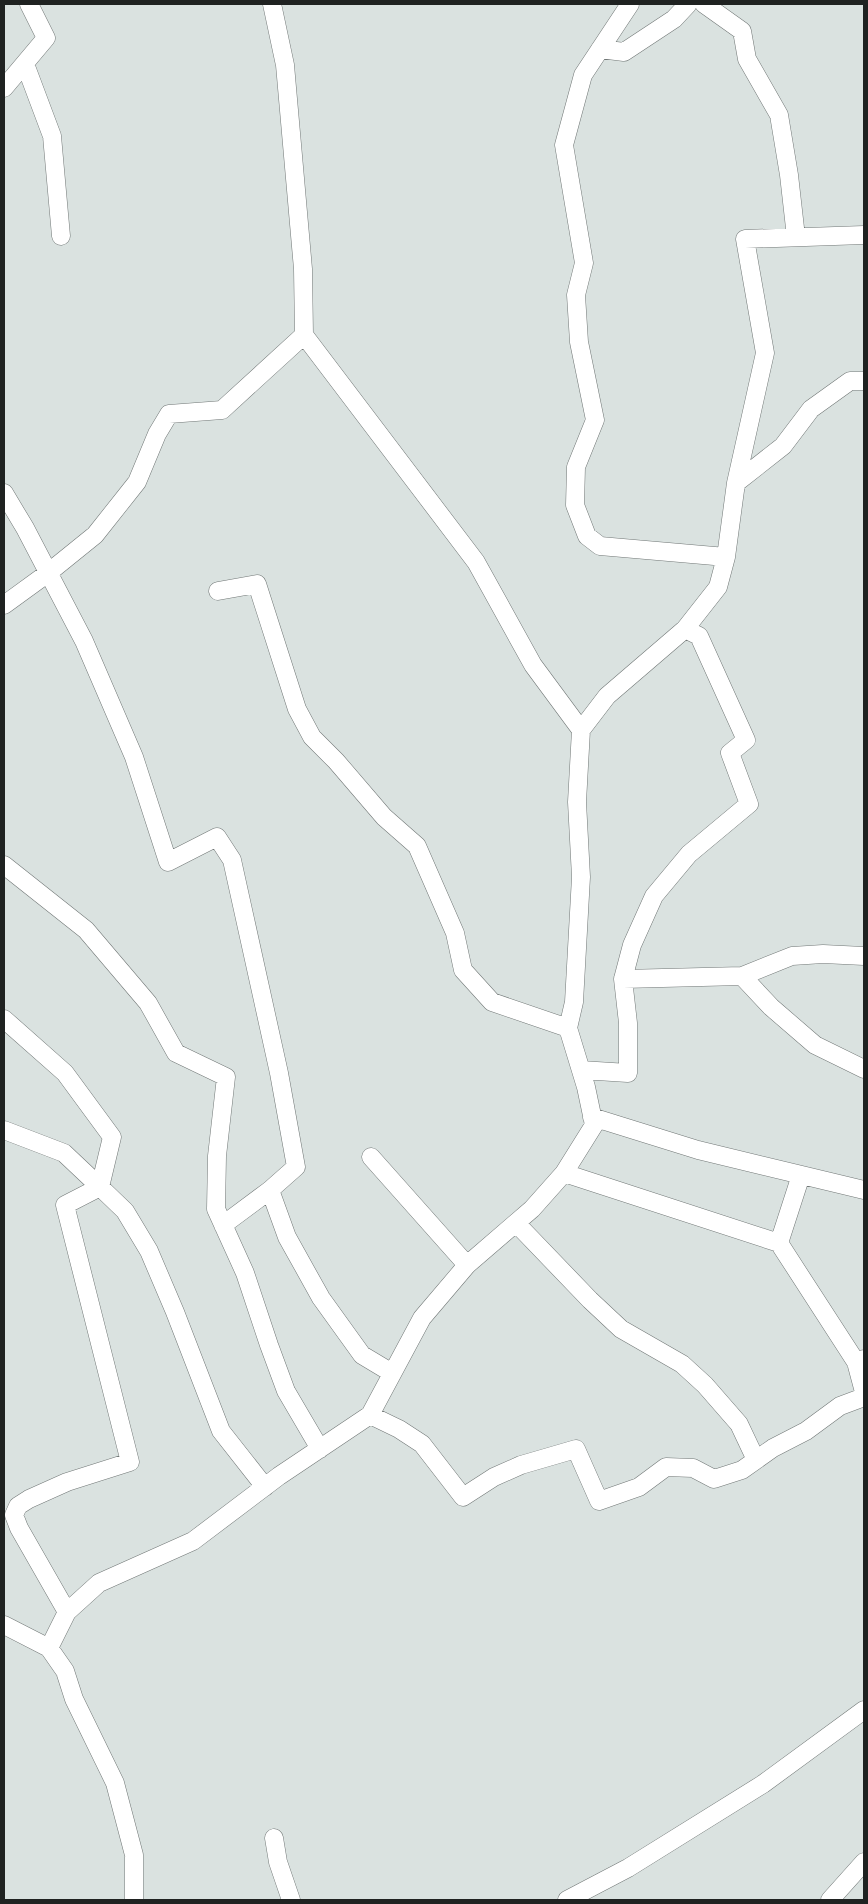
<svg xmlns="http://www.w3.org/2000/svg" width="868" height="1904" viewBox="0 0 868 1904" font-family="'Noto Serif',serif">
  <rect width="100%" height="100%" fill="#dae2e0"/>
  <g fill="none" stroke-linecap="round" stroke-linejoin="round">
    <!-- minor casing -->
    <g stroke="#717776" stroke-width="19">
      <path id="minor" d="M272 4 285 65 303 269 304 335 476 562 533 665 581 730
        M704 4 742 31 747 59 779 115 789 175 796 237
        M600 49 624 52 674 19 688 4
        M25 64 52 136 61 236
        M4 88 46 38 29 4
        M736 483 783 446 811 409 850 381H864
        M4 493 25 528 84 641 134 757 168 862 217 837 232 860 279 1073 296 1167 270 1190
        M726 557 736 483 765 353 745 239 864 235
        M218 591 257 584 297 709 312 737 336 761 384 817 417 846 455 933 463 970 492 1002 568 1028
        M4 605 48 573 95 535 137 482 157 434 169 414 222 410 304 335
        M4 865 86 930 148 1003 176 1053 226 1077 217 1156 216 1209 245 1273 269 1345 286 1391 320 1449
        M742 976 771 1007 815 1045 864 1069
        M623 979 742 976 792 956 823 954 864 956
        M4 1019 65 1073 112 1137 100 1187 125 1211 149 1251 175 1312 221 1431 265 1487
        M581 1070 628 1073V1023L623 979 632 945 654 896 689 854 749 804 730 753 746 740 699 636 685 629
        M592 1117 698 1150 864 1190
        M4 1130 64 1153 100 1187 65 1205 130 1462 67 1482 29 1499 18 1506 14 1515 19 1528 67 1612
        M371 1157 467 1265
        M564 1173 779 1243 856 1362 864 1359
        M516 1223 590 1300 621 1329 682 1364 705 1385 739 1424 756 1460
        M223 1225 270 1190 287 1237 321 1298 362 1355 392 1373
        M779 1243 801 1175
        M856 1362 864 1392
        M370 1415 399 1429 422 1444 463 1497 494 1477 521 1465 576 1449 599 1501 639 1487 666 1467 693 1468 714 1479 742 1470 773 1448 806 1431 840 1406 864 1397
        M4 1625 49 1648
        M274 1838 278 1862 291 1900
        M134 1900V1855L115 1783 74 1699 65 1671 49 1648 67 1612 99 1583 193 1541 279 1476 370 1415 422 1318 467 1265 532 1209 564 1173 594 1125 586 1087 568 1028 574 1002 581 877 577 802 581 730 607 696 685 629 718 587 726 557 600 546 587 536 575 505 576 467 595 420 579 342 576 295 584 263 564 145 583 75 630 4
        M567 1900 628 1868 763 1784 864 1710
        M830 1900 864 1862"/>
    </g>
    <!-- minor -->
    <use href="#minor" stroke="#fff" stroke-width="18"/>
  </g>
  <!-- border -->
  <rect width="868" height="1904" fill="none" stroke="#1f2221" stroke-width="10"/>
</svg>
